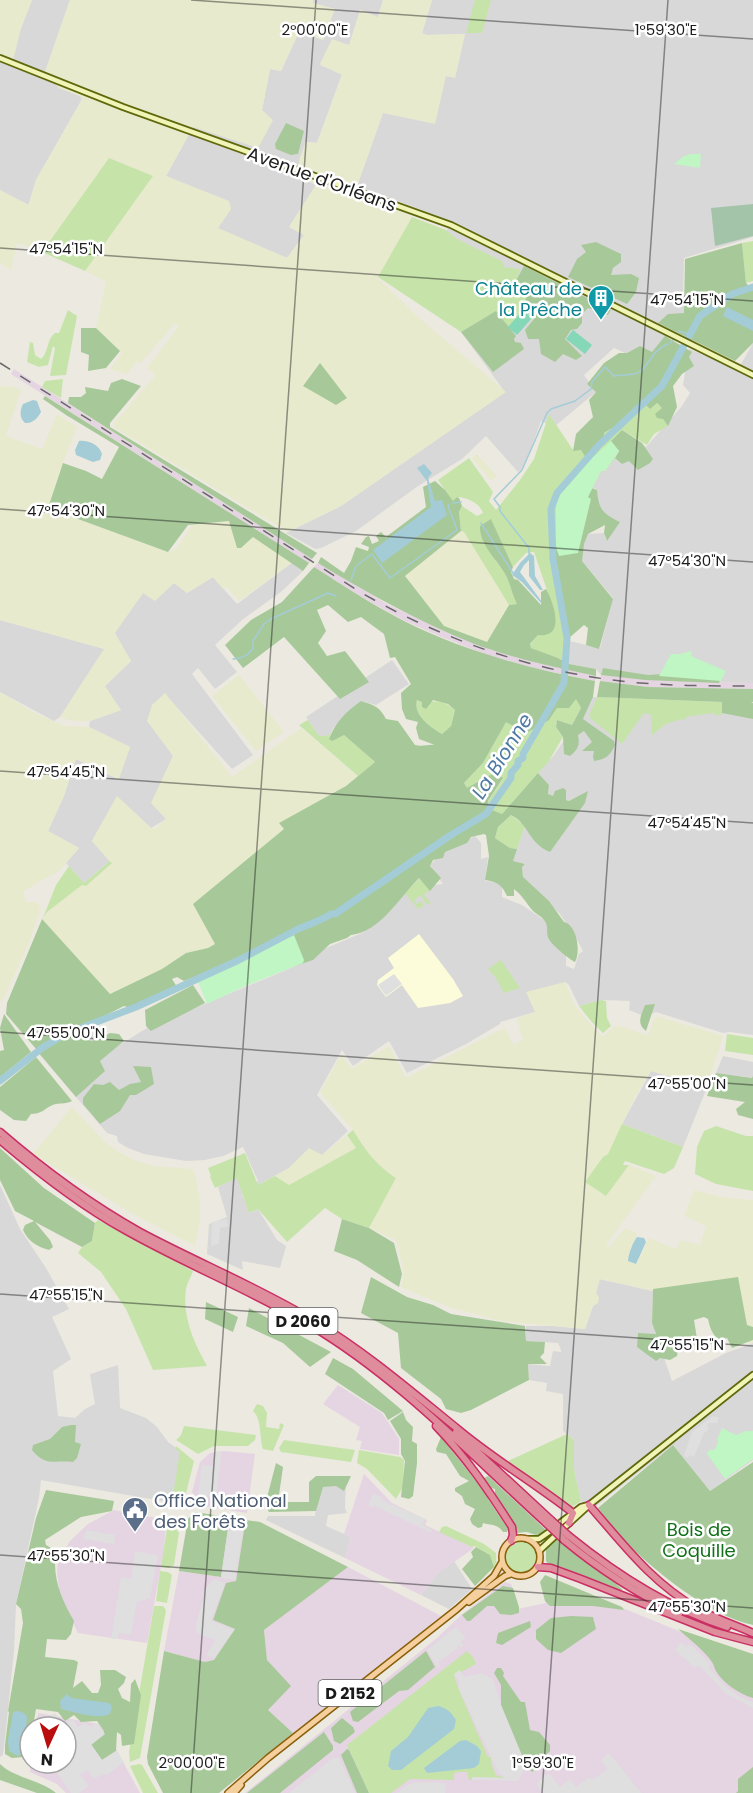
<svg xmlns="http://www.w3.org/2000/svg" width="753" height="1793" viewBox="0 0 753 1793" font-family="Poppins,sans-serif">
  <rect width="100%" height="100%" fill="#ece9e1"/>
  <!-- residential -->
  <path fill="#d9d8d8" d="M32 0H70L45 72 59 88 80 96 82 99 36 180 28 206 0 190V55L12 61 21 28Z
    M313 0H383L378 17 349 45 320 65 342 74 317 143 306 142 300 158 296 175 316 185 289 227 304 235 287 258 217 228 231 209 166 176 193 127 262 110 270 69 281 71 299 32 335 9 312 3Z
    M432 0H753V237L684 258 683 295 704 293 666 340 645 362 614 348 584 375 596 392 554 427 541 421 526 462 521 470 518 472 486 436 462 459 418 486 356 531 321 548 315 549 286 533 341 506 505 392 461 332 483 307 421 276 452 221 357 186 383 113 446 76 455 77 465 34 427 35 422 33Z
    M753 343V683L679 682 619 677 601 675 596 669 569 664V641L600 648 613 598 577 555 588 534 604 533 606 540 619 522 606 515 598 506 597 490 592 487 601 471H605L630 438 646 447 682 406 690 393 683 385 689 349 731 366 741 364Z
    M293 562 303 571 282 591 242 620 215 645 237 672 215 689 198 668 192 674 253 755 232 769 164 693 173 756 152 803 166 819 151 828 117 797 92 841 110 861 84 883 66 863 79 848 48 831 64 796 76 759 118 779 130 747 89 727 90 721 121 710 104 687 131 661 114 633 143 593 175 583 187 593 213 577 237 604Z
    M0 620 105 649 60 717 54 721 0 692Z
    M392 660 409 684 376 705 361 701 334 727 331 733 326 736H319L306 717Z
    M593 697 753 704V1035L730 1032 723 1033 656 1012 644 1016 629 1010 630 1001 601 1000 579 1006 569 985 565 982 535 1012 500 1022V1024L466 1044 407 1073 389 1041 353 1066 342 1050 317 1095 348 1131 322 1155 309 1149 289 1168 242 1194 250 1213 258 1209 277 1240 286 1246 280 1268 242 1261 243 1270 207 1254 209 1224 227 1217 218 1187 237 1177 244 1191 258 1181 243 1147 223 1156 205 1160 186 1161 144 1154 128 1148 118 1142 117 1136 107 1133 38 1053 73 1034 77 1038 94 1032 108 1052 147 1028 303 963 326 948 362 933 377 922 420 877 435 885 443 884 430 865 442 853 475 836 481 843V859L488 857 485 881 498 882 502 886V897L522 905 544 920 566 952V966L574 969 579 954 583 951 579 943 560 914 523 879 522 867 525 864 512 861 526 824 577 798 569 801 566 800V790L553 797 548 794 549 785 538 773 554 755 568 734 583 719Z
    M723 1056 753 1062V1078L716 1073Z
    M651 1071 676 1078 706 1090 683 1147 622 1124Z
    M0 1185 20 1229 46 1268 69 1309 52 1317 71 1359 53 1371 58 1416 75 1418 85 1409 95 1404 90 1374 118 1365 120 1408 146 1418 157 1427 168 1442 183 1453 174 1503 41 1480 39 1498 16 1604 14 1651 5 1738 3 1755 0 1757Z
    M599 1279 653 1291 652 1323 672 1381 726 1353 753 1343V1460L710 1491 673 1445 595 1507 581 1501 574 1469V1440L563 1431V1394L546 1391 547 1383 529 1380 528 1364 550 1366 553 1351 561 1352V1350L558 1343 526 1341V1326H554L585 1329 593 1306 599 1299 596 1293Z
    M346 1482 345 1508 347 1513 328 1515 326 1526 351 1537 345 1558 266 1520 268 1516H315L320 1483Z
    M454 1561 472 1589 449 1609 421 1595 437 1574Z"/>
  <!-- industrial -->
  <path fill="#e5d4e2" d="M14 369 312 559 309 563 11 374Z
    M318 563 387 604 444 631 474 643 529 660 596 676 595 681 534 668 488 655 444 638 405 621 360 596 314 567Z
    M601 675 679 682 753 683V689L648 687 600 681Z
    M338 1385 382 1413 399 1439V1455L360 1449 362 1441 356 1440 360 1427 323 1404Z
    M224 1451 255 1454 247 1513 204 1506 192 1492 200 1462 210 1453Z
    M364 1474 392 1503 427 1520 425 1525 474 1548 437 1574 421 1595 345 1558 351 1537 344 1534Z
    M114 1510 167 1520 163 1555 147 1643 78 1633 60 1596 57 1573 58 1561 70 1541 88 1524Z
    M228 1527 244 1530 236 1581 213 1620 235 1629 214 1660 210 1661 205 1662 164 1651 179 1571 220 1577Z
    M348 1567 441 1616 293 1733 267 1709 290 1686 267 1660 264 1630Z
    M505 1582 511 1584 518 1609 546 1603 542 1582 566 1585 696 1638 753 1683V1793H245L437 1638 461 1615Z
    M38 1713 103 1725 140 1793H66L57 1784 30 1772 31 1763H66V1727H36Z"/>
  <!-- education -->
  <path fill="#fcfcda" d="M419 934 453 979 463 996 450 1003 418 1008 402 985 386 997 377 985 378 980 394 968 388 958Z"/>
  <!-- farmland -->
  <path fill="#e8eacd" d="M0 0H32L21 28 13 61 0 55Z
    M70 0H313V3L335 9 323 40 299 32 281 71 270 69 262 110 273 120 258 148 193 127 166 176 229 201 231 209 218 228 287 258 304 235 289 227 316 185 296 175 300 158 306 142 317 143 342 75 320 64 332 39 349 45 360 10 378 17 383 0H432L422 33 427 35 465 34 455 78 446 76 435 124 383 113 357 186 412 217 378 278 416 315 506 392 341 506 288 532 115 428 114 423 156 375 147 368 179 326 174 324 141 363 137 361 127 374 110 369 122 353 96 328 106 282 85 271 153 176 109 158 42 252 17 243 11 270 0 263V190L29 205 36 180 82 100 80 96 59 88 45 72Z
    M0 386 14 387 21 390 6 436 42 449 57 414 77 427 57 478 48 508 168 552 176 549 193 524 229 521 241 548 253 537 293 562 239 601 227 587 223 589 213 577 187 593 174 583 155 601 143 593 115 633 131 661 105 686 121 710 90 721H72L60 717 104 649 0 620Z
    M477 454 497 476 491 481 472 458Z
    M461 532H464L509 605 487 642 444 626 405 576Z
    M239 675 284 732 256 751 212 696Z
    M0 692 33 712 64 726 89 727 130 747 119 779 76 759 64 796 48 831 79 848 59 871 23 891 26 902H36L41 908 29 943 2 1002 0 1000Z
    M165 693 232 777 301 728 358 776 346 786 279 824 285 829 193 904 215 944 208 948 186 953 162 969 109 994 42 919 47 912 82 884 86 886 111 863 92 841 117 796 151 828 155 829 166 819 151 803 173 756 147 721 152 705Z
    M565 982 575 1006 602 1037 614 1027 621 1026 646 1035 649 1034 654 1018 659 1017 723 1036 706 1090 676 1078 651 1071 635 1097 608 1154 606 1196 629 1165 656 1176 606 1245 608 1248 625 1228 637 1233 627 1260 636 1265 649 1238 676 1249 681 1240 700 1245 706 1226 684 1216 694 1190 726 1198 753 1200V1343L749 1344 731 1281 653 1291 600 1279 596 1293 599 1298 598 1303 593 1306 585 1329 500 1321 449 1307 401 1287 404 1273 396 1240 369 1228 396 1178 380 1167 368 1155 353 1130 320 1092 341 1055 352 1069 389 1046 406 1078 504 1028 514 1045 523 1040 517 1018 535 1012 526 992Z
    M72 1107 105 1142 119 1152 134 1160 154 1166 192 1169 195 1174 200 1200V1219L195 1246 133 1214 33 1154Z
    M347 1135 357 1148 323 1168 289 1185 275 1176 289 1168 309 1148 322 1155Z"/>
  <!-- grass -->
  <path fill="#c6e4aa" d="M475 0H491L482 33H466Z
    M109 158 153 176 85 271 42 252Z
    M412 217 446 230 457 239 502 261 504 267 520 269 515 284 528 296 522 307 523 310 509 327 496 311 461 332 378 277Z
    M753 241V281L746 283 742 243Z
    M68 310 77 316 66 375 50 376 55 348 53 346 48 365 39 367 27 362 30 342 33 343 35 355 41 359C49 352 46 340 55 333H59Z
    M63 379 61 398 42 387 45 381Z
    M656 403 663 408V419L668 426 654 434 647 445 622 430 615 458 605 471H601L588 497 556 547 555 556 567 624 563 636 566 642 565 661 531 648 530 645 538 635 548 634V593L534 552 526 553 513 567 491 520 495 560 505 573 518 604 509 605 464 532 461 531 459 512 462 506 477 516 483 513C480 503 466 497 457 497L453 502 438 480 469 458 493 492 489 501 496 510 520 480 534 459 549 414 573 450H581L586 457 605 439 604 433 628 419 641 406 647 405 650 409Z
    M597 697 722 702V715H714L713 713 686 717V719L682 720 681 719 666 724 652 735C650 727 653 722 651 715L644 713 622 744 591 719 589 715Z
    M576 698 581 708 572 725 557 720 556 727 563 737 549 761 502 814 490 809 488 801 503 779 467 789 464 783 483 763 506 721 549 720 557 708Z
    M417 700C432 705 439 696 455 710L451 726 442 734C430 727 413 715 417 700Z
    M308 720 319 736H326L331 733 329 739 344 735 375 762 358 776 299 725Z
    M511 815 525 826 517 849 510 848 495 838 498 827Z
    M110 861 112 863 86 886 82 885 47 912 43 918 56 885 69 866 84 883Z
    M420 878 431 892 428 891 424 895 431 903 427 904 420 895 414 901 417 904 422 900 423 906 418 909 405 893Z
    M501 960 520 988 504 993 496 978 488 969Z
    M601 1000 606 1001 607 1018 611 1026 603 1033 591 1021 579 1006Z
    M727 1034 753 1038V1055L725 1051Z
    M622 1124 683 1147 674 1168 664 1174 625 1161 623 1165H629L606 1196 585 1182 603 1157 608 1154Z
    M716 1126 746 1136H753V1191L716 1184 695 1174 697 1147 704 1131Z
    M353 1130C366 1151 375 1164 396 1178L369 1228 342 1219 325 1208 287 1242 258 1209 249 1213 237 1178 215 1188 210 1177 211 1176 208 1168 245 1153 258 1185 275 1176 289 1185 356 1148 347 1135Z
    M98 1220 193 1271C191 1277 187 1283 186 1289 182 1316 194 1343 207 1366L153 1370 126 1309 101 1272 78 1253 82 1247 92 1241 95 1223Z
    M257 1404 263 1406 267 1413 266 1427 279 1429 280 1423 284 1425 273 1451 263 1449C259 1436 262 1419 253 1411Z
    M184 1426 256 1435 255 1440 248 1446H214L198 1454 176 1440 181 1435Z
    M567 1434 574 1440V1469L581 1501 572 1507 506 1462Z
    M284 1440 355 1450 351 1462 281 1452 279 1448Z
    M176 1446 194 1461 185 1497 176 1504 172 1502 180 1451 175 1450Z
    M359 1450 400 1457 404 1460 403 1487 396 1499 367 1469 357 1463Z
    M446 1526 484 1544 496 1553C496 1563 499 1568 490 1574L494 1567 490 1555 475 1546 472 1547 439 1532 442 1527Z
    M167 1528 176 1529 179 1533 174 1565 169 1568 161 1567Z
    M504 1558a17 17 0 1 1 34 0a17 17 0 1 1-34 0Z
    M160 1571 168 1572 172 1575 167 1603 156 1601Z
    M154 1606H163L166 1610 140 1758 130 1762 129 1752Z
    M467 1651 473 1657 476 1664 454 1676 462 1697 488 1757H491V1762L496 1775 506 1778 472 1777V1780H469L467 1772H457L454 1774V1780L410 1779 391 1793H369L347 1745Z
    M139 1764 142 1765 158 1793H143L130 1766Z"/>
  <!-- forest -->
  <path fill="#a7c999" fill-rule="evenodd" d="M286 123 304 131 298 154 291 155 276 149 275 144Z
    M596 242 621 254V262L613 268 611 275 631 274 639 278 636 292 627 304 568 277 577 259 586 252 581 245Z
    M742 243 746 283 753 290V343L735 361 658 323 668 314 684 313 685 259Z
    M524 266 611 310 608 315 588 308 582 314V323L577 329 571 330 565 339 582 356 576 360 563 354 555 362 541 354 539 339H528L525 330 534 319 522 307 527 296 514 284Z
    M496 311 516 336 514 339 515 342 521 343 524 349 493 372 461 332Z
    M81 328H96L120 351 106 368 88 371 89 355 81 352Z
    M665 336 692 352 689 357 694 366 682 374 673 386 677 407 668 426 663 419 657 418 655 414 662 408 657 403 650 409 646 405 641 406 628 419 604 433 605 439 586 458 581 450 573 451 576 434 593 417 589 400 596 392 587 384 604 363 619 353H627L640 346 652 352Z
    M320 363 347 398 336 405 303 386Z
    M122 379 141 386 110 423V427L317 553 312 559 68 403 69 397H81L86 393 85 387 108 391 111 383Z
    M45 396 309 563 303 571 253 537 241 548H237L229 521 188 525 168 552 48 508 63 463 86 471 102 479 119 447 66 415 43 399Z
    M622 430 642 443 653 459 650 463 638 470 629 461 622 464 615 458 619 451 611 441Z
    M435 481 445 490 453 501 457 497 459 498 462 506 459 512 461 531 405 576 444 626 487 642 509 605 517 604C512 594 510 582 504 572 496 559 479 543 480 526L491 519 513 567 511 572 514 579 518 580 541 605V592L546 589C552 599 563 629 548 634 544 636 541 635 538 635L530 644 531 648 558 658 569 664 596 669V676C554 667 512 658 472 643 418 621 367 593 318 563L321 557 344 573 351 561 356 547 368 551 369 547 361 544 366 537 369 536 372 544 379 541 376 536 381 532 386 537 426 507 423 487Z
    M589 487 597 490C599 510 602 513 620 522L607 541 604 533 605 525 588 534 584 544 582 561 613 599 599 649 586 645 588 628 584 625 569 638 563 636 567 624 555 556 556 547Z
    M314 567C344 586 373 605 404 621 464 651 530 669 595 681L593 697 583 719 614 741 615 745C610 756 606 759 594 761L593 757 594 751H582L592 742 584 731 578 735C580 745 578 750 570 756L564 754 563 737 556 727 557 720 572 725 581 708 576 699 569 708H557L549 720 526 733 506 722 483 763 464 783 467 788 494 773 503 778 488 801 490 809 502 814 538 773 549 785 548 794 553 796 555 791 563 788 566 790V800L569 801 588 791 585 803 550 852C528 843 530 825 511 815L498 827 495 838 510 848 517 849 513 861 525 864 522 867 523 877 549 901 564 922C577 925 581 952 575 962 570 960 549 943 548 937 546 931 549 926 544 920 541 916 536 914 533 911 526 903 523 896 514 889V896H507C502 885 498 882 485 880L489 856 486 835 484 834 471 837 467 843 445 852 443 858 433 860 430 866 441 878 430 891 419 878C400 897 380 932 351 935L347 938 330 944 313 960 277 972 282 949 292 934 289 932 239 960 238 959 184 981 177 977 172 979 177 987 130 1008 124 1006 37 1050 6 1014 7 1003 42 919 110 994 162 969 186 953 208 948 215 944 193 904 284 829 279 823 346 786 375 762 344 735 332 741 329 739C336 721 346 712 361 701 374 705 380 707 386 719L398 721 415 745C423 747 428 744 435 745L419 739 416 728 418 722 406 719 402 709 401 693 411 684 395 657 390 658 384 634 361 617 348 622 328 605 317 610 326 631 318 643 327 656 345 651 369 682 340 699 284 637 243 668 225 645 251 620 282 602ZM417 700 422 702V707L426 709 433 700 448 704 455 710 451 726 442 734C430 727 413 715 417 700Z
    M603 668 648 675 724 670 719 683 645 680 601 675Z
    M600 681 648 687 753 689V702L751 703H753V719L722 713V702L597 697Z
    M193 985 205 1003 151 1031 146 1026 145 1010Z
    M655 1004 646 1031C636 1023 641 1016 645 1005Z
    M4 1014 31 1052 0 1077V1051L4 1050 0 1028Z
    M76 1033 78 1038 92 1041 110 1033 119 1034 124 1041 100 1061 105 1071 76 1097 39 1053 66 1036Z
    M36 1057 72 1101C66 1104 62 1103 56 1104 44 1107 46 1113 31 1114L26 1121 14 1120 0 1110V1087Z
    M133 1066 151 1067 154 1084 136 1095H130L120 1111 100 1124 83 1104V1098L94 1084 103 1085 110 1082 119 1090 130 1084 141 1082Z
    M716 1073 752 1078 753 1076V1119L738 1115 736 1109 745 1102 707 1096Z
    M0 1148 44 1188 95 1223 92 1241 82 1247 35 1222 50 1240 53 1247 49 1250C36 1246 29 1242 23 1230L25 1225 34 1221 15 1211 0 1180Z
    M342 1219 369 1228 394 1243 402 1274 399 1287 357 1260 334 1251Z
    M371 1277 407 1297 433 1305 451 1314 525 1326 526 1341 545 1342 544 1353 540 1357 547 1364H528L529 1380 471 1410 461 1413 446 1409 441 1399 401 1368 398 1333 361 1313Z
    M738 1277 747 1325 753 1327V1340L732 1348 727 1338 720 1340C712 1335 710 1328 708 1319L704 1317 694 1320 698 1345 682 1351 678 1350 677 1356 670 1360 660 1358 656 1361 637 1347 638 1333 656 1334 652 1323 653 1289Z
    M206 1302 238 1317 233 1332 205 1319Z
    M249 1308 331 1352 310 1367 283 1343 246 1326Z
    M333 1358 353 1369 403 1411 388 1420 384 1413 325 1374Z
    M403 1412 406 1420 413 1427 412 1441 417 1444V1463L413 1496 409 1499 401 1497 405 1461 401 1454V1439L390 1421Z
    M71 1425H76L75 1442 81 1444 77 1458 73 1462C53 1460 46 1467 32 1450L33 1445 50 1439 62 1427Z
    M441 1437 487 1495 488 1499 508 1529 507 1532H503C497 1523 491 1526 483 1523L482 1527 478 1528 472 1524 470 1519 475 1509 465 1504 462 1496 455 1491V1488L469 1481 460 1476 446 1454 437 1452 436 1449Z
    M673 1445 710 1491 753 1462V1625C707 1615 654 1570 621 1538 613 1529 606 1518 598 1508Z
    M276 1463 283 1467 278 1502H309V1482L316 1476H351L344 1491 336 1486 323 1487 316 1511 269 1512 265 1505Z
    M488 1476 546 1530C539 1536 538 1536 530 1533 526 1531 521 1533 516 1533L495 1494V1489L491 1488 484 1478Z
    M46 1490 114 1501 112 1511 81 1517 45 1540 46 1545 56 1551C52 1578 61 1598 74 1621L71 1634 66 1640 47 1639 45 1657 74 1660 78 1662 73 1688 82 1681 92 1693H98L101 1685 100 1670H115L126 1677 124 1683 118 1689 122 1698 130 1702 131 1684 135 1679 141 1695 134 1744 122 1746 121 1735 117 1732 116 1751 102 1760 91 1744 103 1735 104 1731 97 1721 81 1722 74 1715 65 1721 58 1712 36 1709 33 1727H30L28 1754 24 1757 12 1758 5 1754V1745L9 1712 8 1711 23 1623 21 1609 16 1604 36 1518Z
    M195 1512 260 1522 348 1567 264 1630 267 1660 291 1686 268 1710 293 1733 219 1793H163L148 1764 147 1757 164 1651 205 1662 214 1660 235 1629 213 1620 226 1583 236 1581 244 1530 228 1528 221 1577 179 1571 188 1519Z
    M557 1539 615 1583 622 1589 621 1593 548 1564 546 1561V1549Z
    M476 1547 490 1555 494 1567 475 1586 462 1569 473 1557 471 1552Z
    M545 1575 622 1607 624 1610 593 1606H550L545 1601 540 1582Z
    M503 1586 513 1588 519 1607V1613L511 1615 500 1614 494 1606H487L470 1621H467L462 1615Z
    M571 1616 593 1617 596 1629 561 1653 548 1650 536 1639V1630L551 1618Z
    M530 1621 531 1627 502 1645 496 1643 498 1633Z
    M678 1629 753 1654V1698C739 1694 723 1683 716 1671 713 1665 715 1667 712 1662 704 1650 689 1639 678 1629Z
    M426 1651 435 1667 408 1690 399 1691 358 1722 353 1721 350 1712Z
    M497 1668H501L504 1673 503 1676 521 1702H525L530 1730 539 1732 550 1745V1751L546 1755 539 1753C539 1761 534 1764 533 1772L527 1769 501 1705V1685L494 1673Z
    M342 1718 353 1727 355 1732 340 1744 334 1741 331 1728Z
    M324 1732 333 1746V1750L280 1793H247Z
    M347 1749 349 1750 369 1793H357L341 1755Z
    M0 1764C16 1779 39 1779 56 1793H37L0 1780Z
    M753 1767V1793H736L738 1791V1779Z"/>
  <!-- cemetery -->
  <path fill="#a4c4a9" d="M753 204V236L715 246 711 208Z"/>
  <!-- park -->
  <path fill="#c0f5c4" d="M691 154H701L700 168 674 164 684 156Z
    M611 441 619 451 605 471H601L588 497 591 499 578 553 559 556 556 547V502L562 491 585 464Z
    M690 651 692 652 691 656 726 671 721 681 659 676 671 654H681Z
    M294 935 304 960 303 963 243 987 207 1004 198 982Z
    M722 1428 736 1435 746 1431H753V1459L725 1479 707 1454 708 1451 715 1449 718 1442 717 1439Z"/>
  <!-- pitch -->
  <path fill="#84d7b7" d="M523 310 532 318 517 335 508 327Z
    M573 330 592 345 585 354 566 339Z"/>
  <!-- parking -->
  <path fill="#dfdfdf" d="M394 974 402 984 386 996 378 985Z
    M226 1219 229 1226 220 1228 219 1243 211 1246 212 1222Z
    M713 1416 719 1418 717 1423H710L707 1425 709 1429 704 1433 694 1457 689 1455 688 1458 684 1456 692 1432Z
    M222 1451 216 1498 198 1496 202 1465 213 1466 215 1452Z
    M373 1494 382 1497 381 1500 425 1519 422 1525 432 1530 431 1533 375 1506 369 1507V1503Z
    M228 1529 243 1531 235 1580 221 1578Z
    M86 1530 115 1535 114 1544 84 1539Z
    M135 1551 158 1555 150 1598 137 1602 131 1635 122 1633 118 1634V1639H111L121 1577 131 1579Z
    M214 1579 225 1583 211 1621 234 1630 214 1658 206 1655 215 1640 197 1633 195 1627 207 1586Z
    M456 1627 466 1638 460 1642 464 1645 462 1647 457 1645 458 1648 440 1661 438 1660 440 1666 438 1668 427 1650Z
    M681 1642 687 1647 690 1644 711 1664 708 1667 725 1686 740 1697 753 1702V1708L725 1693 699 1665 695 1668 675 1650Z
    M460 1670 464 1677 482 1673 493 1679 501 1705 526 1765 518 1781 472 1780V1777L505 1778 498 1772 458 1687 460 1683 454 1674Z
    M55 1713 64 1725 73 1719 78 1727 86 1722 90 1727 97 1723 105 1734 91 1745 102 1760 116 1751 124 1762 107 1775 103 1774 94 1779 87 1770 80 1775 89 1786 79 1793H71L50 1763H66V1727H36L34 1725Z
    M608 1754H610L641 1793H543L537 1786 539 1781 549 1773 560 1787 570 1779 576 1787 590 1777 592 1780 607 1769 601 1760Z
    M334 1757 339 1758 355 1793H289Z
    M416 1782 446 1783 445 1793H396L406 1786Z"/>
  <!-- water -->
  <path fill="#a4ccd7" d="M727 307 753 320V331L723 316Z
    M33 400 37 401 41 412C38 418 32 424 25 423 19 418 20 410 23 404Z
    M79 441C89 440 99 445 102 454L100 460 93 462 76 455 75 450Z
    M424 464 432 473 428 478 435 501 442 500 447 515 382 563 373 550 431 507 427 481 417 468Z
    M530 553 534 556 535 576 543 590H540L529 576V560L524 565 520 572 542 602 541 603 522 582 512 575 520 563Z
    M637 1237 644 1238 646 1242 636 1264 628 1261C628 1255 633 1242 637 1237Z
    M67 1694 71 1698 109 1703 112 1706 110 1714C97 1720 75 1712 61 1709L60 1701Z
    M438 1706C447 1708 451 1712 456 1720L454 1729 401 1770H392L388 1766 391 1751 408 1737 428 1708Z
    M18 1711 24 1713 27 1717 24 1752 18 1756 9 1751 8 1741 13 1712Z
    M466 1740 477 1746 481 1751 479 1764 474 1768 427 1773 424 1768 460 1741Z"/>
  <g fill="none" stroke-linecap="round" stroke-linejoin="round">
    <!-- stream -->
    <path stroke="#a4ccd7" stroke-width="1.5" d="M678 331 689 334
      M670 343 674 339
      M453 503 461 502
      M481 523 513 573
      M529 554V548L500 511V507L494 499 522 470 547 413 551 409 575 401 591 389 592 382 605 367 614 376C621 375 628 375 634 374 648 372 650 350 668 344
      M351 580 356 566 372 554 390 578 457 530 448 506 449 504
      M233 659C244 658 255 653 253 641L264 624 271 619 328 593 336 596"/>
    <!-- river -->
    <path stroke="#a4ccd7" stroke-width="7" d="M0 1081 42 1048 65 1034 136 1007 239 960 300 928C306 926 326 918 331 914H335L451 835 486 814 511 778V773L518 765V761L523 758V754L564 683 567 638 553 559 551 509 557 493 599 445 662 386 700 316 732 294 753 287"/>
    <!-- secondary casing -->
    <g stroke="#5f690c" stroke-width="8">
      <path id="secondary" d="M0 58 123 107 451 225 753 375
        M560 1523 581 1507 589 1505
        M565 1527 589 1505 753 1375
        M527 1539H539L549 1532
        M539 1551 554 1537"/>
    </g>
    <!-- primary casing -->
    <g stroke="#895f0a" stroke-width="8">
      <path id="primary" d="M502 1557a19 19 0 1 1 38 0a19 19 0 1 1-38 0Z
        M469 1602 505 1576 511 1574
        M228 1793 268 1758 457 1609 494 1576 502 1562
        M234 1793 241 1785"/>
    </g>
    <!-- highway casing -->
    <g stroke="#ca2f64" stroke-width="9">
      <path id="highway" d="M0 1132C44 1170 90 1204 140 1232 198 1263 258 1287 314 1321 366 1352 412 1392 459 1430 495 1460 536 1484 573 1513L569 1523
        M0 1140C39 1173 80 1205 125 1230 185 1264 250 1290 310 1325 399 1378 470 1454 546 1523
        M436 1426C466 1457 489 1491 512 1527L513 1535 511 1541
        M456 1432 551 1520
        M589 1505C623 1544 652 1583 698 1609 716 1619 735 1625 753 1633
        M569 1536C617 1575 668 1608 727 1627
        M564 1540C600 1570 638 1594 679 1614
        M538 1567 551 1568 581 1579 715 1632 753 1642"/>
    </g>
    <!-- secondary -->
    <use href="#secondary" stroke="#f1f4b7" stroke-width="4.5"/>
    <!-- primary -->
    <use href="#primary" stroke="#f5cf9e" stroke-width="5"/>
    <!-- highway -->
    <use href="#highway" stroke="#df8d9d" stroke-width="6"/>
    <!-- rail -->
    <path stroke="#696969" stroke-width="1.5" stroke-dasharray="12 12" stroke-linecap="butt" d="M0 363 360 592C443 640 534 672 629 682 670 686 712 686 753 686"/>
    <!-- highway-bridge casing -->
    <g stroke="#ca2f64" stroke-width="9" stroke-linecap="butt">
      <path id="highway-bridge" d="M551 1520 569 1536
        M546 1523 564 1540"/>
    </g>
    <!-- highway-bridge -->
    <use href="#highway-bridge" stroke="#df8d9d" stroke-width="6"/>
  </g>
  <!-- ticks -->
  <path fill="none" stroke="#1b1b1b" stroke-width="1.5" stroke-opacity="0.45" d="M191 0 753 39M0 248 753 301M0 509 753 562M0 771 753 823M0 1032 753 1085M0 1294 753 1346M0 1555 753 1608M191 1793 316 0M542 1793 668 0"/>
  <!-- icons -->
  <defs>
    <g id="building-pin" transform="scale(1.35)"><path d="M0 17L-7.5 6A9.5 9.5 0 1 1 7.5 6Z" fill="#0f9aa8" stroke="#fff"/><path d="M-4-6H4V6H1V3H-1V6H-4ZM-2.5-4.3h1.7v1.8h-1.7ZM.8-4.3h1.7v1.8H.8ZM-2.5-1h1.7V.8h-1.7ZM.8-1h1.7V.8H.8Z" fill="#fff"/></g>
    <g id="civic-pin" transform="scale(1.35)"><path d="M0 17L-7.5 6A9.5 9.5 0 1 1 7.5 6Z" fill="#5c6f8a" stroke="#fff"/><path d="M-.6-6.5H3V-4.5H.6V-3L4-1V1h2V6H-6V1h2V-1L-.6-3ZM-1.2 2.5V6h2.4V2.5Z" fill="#fff"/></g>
  </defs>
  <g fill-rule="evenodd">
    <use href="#building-pin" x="601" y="298"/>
    <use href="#civic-pin" x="135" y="1510"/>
  </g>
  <g text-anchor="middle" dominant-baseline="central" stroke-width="5" stroke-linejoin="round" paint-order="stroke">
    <!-- shield labels -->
    <g fill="#fff" stroke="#5f5f5f" stroke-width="1.5">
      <rect x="268.5" y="1308" width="69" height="26" rx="4.5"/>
      <rect x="318.5" y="1680" width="63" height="26" rx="4.5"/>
    </g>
    <g font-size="16" font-weight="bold" fill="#1b1b1b">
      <text x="303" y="1321">D 2060</text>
      <text x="350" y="1693">D 2152</text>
    </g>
    <!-- street labels -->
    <g font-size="18" fill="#1b1b1b" stroke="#fff">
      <text transform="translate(322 179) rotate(20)">Avenue d'Orléans</text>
    </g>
    <!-- culture labels -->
    <g font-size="18" fill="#0d838f" stroke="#fff" text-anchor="end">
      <text x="582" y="288">Château de<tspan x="582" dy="21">la Prêche</tspan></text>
    </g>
    <!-- service labels -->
    <g font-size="18" fill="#4e5e75" stroke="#fff" text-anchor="start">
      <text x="154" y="1500">Office National<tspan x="154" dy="21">des Forêts</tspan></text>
    </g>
    <!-- park labels -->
    <g font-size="18" fill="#12711a" stroke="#fff">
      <text x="699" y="1529">Bois de<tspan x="699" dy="21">Coquille</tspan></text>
    </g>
    <!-- water labels -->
    <g font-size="20" font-style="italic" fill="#4f7aa4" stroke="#fff">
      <text transform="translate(502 756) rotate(-58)">La Bionne</text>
    </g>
  </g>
  <g font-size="15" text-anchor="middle" fill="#1b1b1b" stroke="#fff" stroke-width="5" stroke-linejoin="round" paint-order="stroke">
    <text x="315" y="35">2°00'00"E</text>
    <text x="666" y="35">1°59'30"E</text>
    <text x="66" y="254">47°54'15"N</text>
    <text x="687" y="305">47°54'15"N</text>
    <text x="66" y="516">47°54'30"N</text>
    <text x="687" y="566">47°54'30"N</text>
    <text x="66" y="777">47°54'45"N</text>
    <text x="687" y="828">47°54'45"N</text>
    <text x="66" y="1038">47°55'00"N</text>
    <text x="687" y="1089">47°55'00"N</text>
    <text x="66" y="1300">47°55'15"N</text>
    <text x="687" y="1350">47°55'15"N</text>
    <text x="66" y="1561">47°55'30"N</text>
    <text x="687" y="1612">47°55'30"N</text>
    <text x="192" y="1768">2°00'00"E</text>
    <text x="543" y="1768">1°59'30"E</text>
  </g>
  <!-- north arrow -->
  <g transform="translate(48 1745) rotate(184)"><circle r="28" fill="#ffffff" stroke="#a4a4a4" stroke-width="1.5"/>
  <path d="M0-4.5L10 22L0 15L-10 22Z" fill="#ba0d0d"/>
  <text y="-9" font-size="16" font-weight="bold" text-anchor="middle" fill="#1b1b1b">N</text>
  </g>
</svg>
